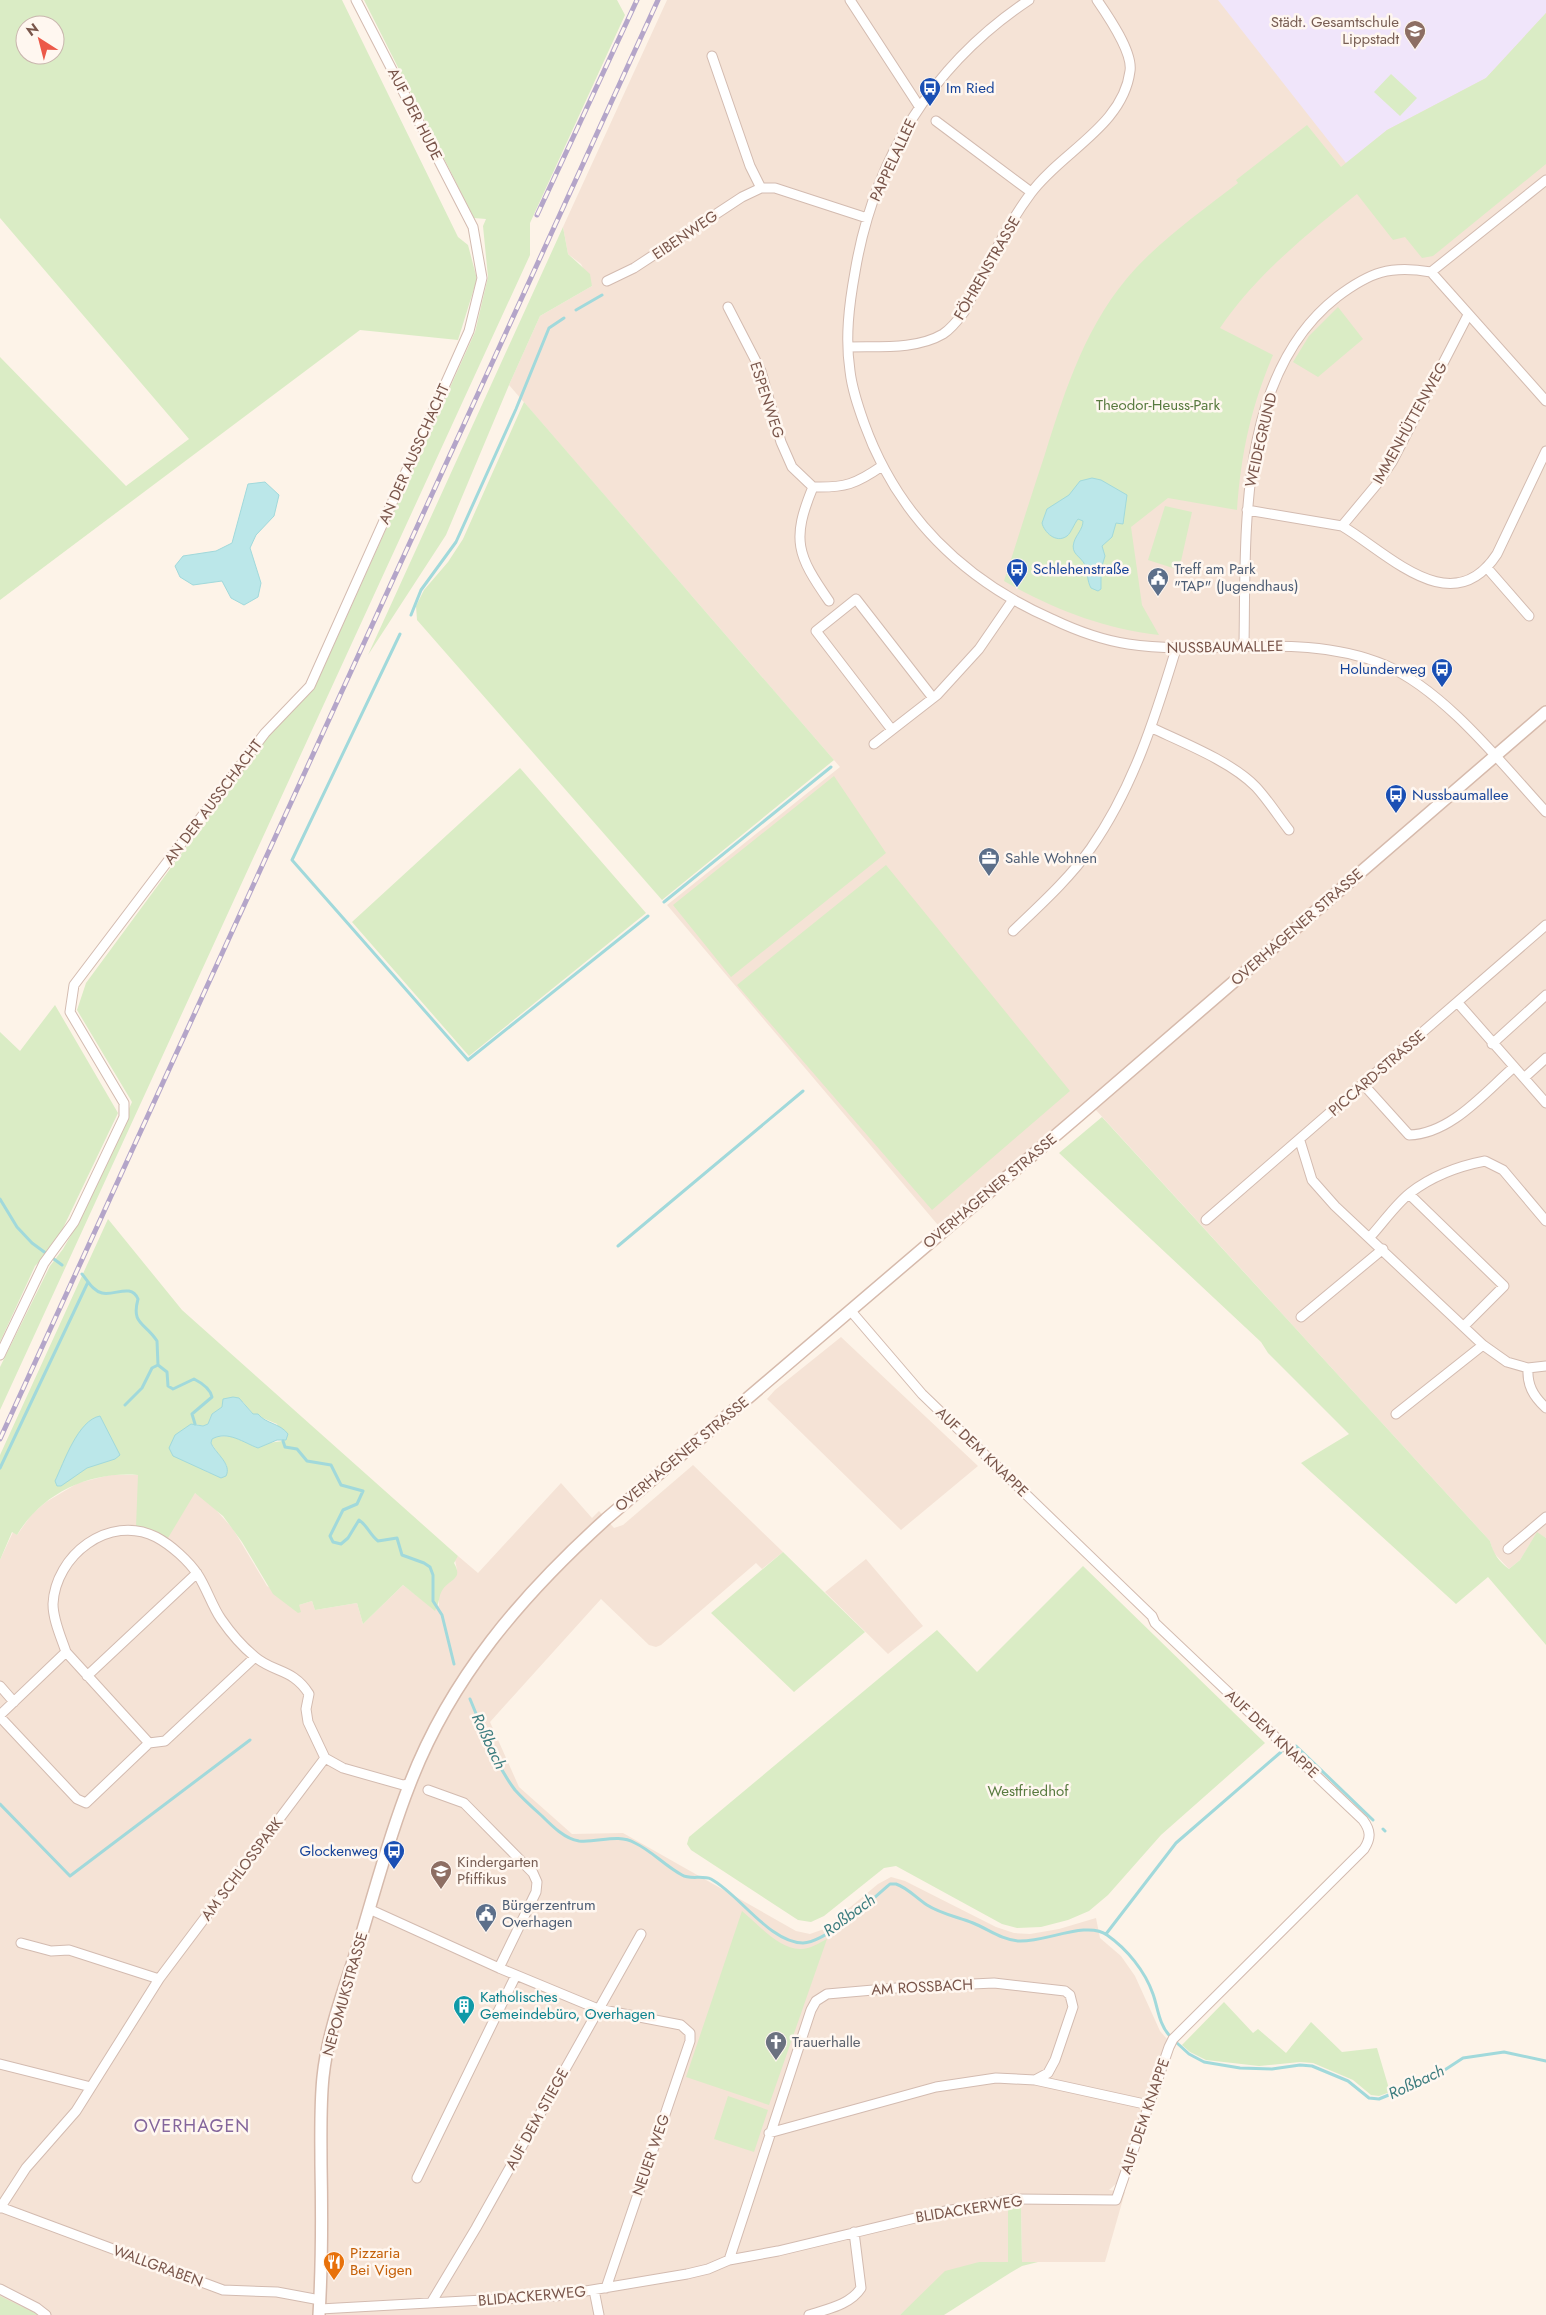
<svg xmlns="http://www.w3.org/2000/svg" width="1546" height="2315" viewBox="0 0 1546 2315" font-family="Jost,sans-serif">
  <rect width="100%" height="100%" fill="#fdf3e8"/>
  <!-- residential -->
  <path fill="#f5e3d6" d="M667 0H1546V1538L1537 1533 1520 1560 1509 1569 1493 1552 1490 1541 1095 1109 943 1231 667 905 840 767 509 385 540 316 592 286 581 264 568 254 563 227Z
    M841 1337 978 1466 901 1530 767 1399 775 1390Z
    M693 1465 783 1552 762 1569 756 1563 661 1645 656 1647 649 1645 601 1599 490 1722 519 1787 572 1834 623 1833 796 1931 810 1934 824 1929 878 1884 891 1877 905 1881 996 1927 1014 1933 1030 1934 1059 1929 1096 1918 1100 1938 1121 1956 1135 1976 1160 2031 1167 2039 1117 2183 1109 2190 1125 2192 1105 2262H1022L1021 2208H1009L1008 2262H979L920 2297 900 2315H0V1560L13 1532 17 1535 32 1514 46 1502 78 1483 110 1475H138L195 1493 210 1503 233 1529 267 1586 299 1605 312 1601 315 1610 357 1603 363 1624 403 1585 435 1610 439 1605V1595L444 1586 452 1580 457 1570 455 1560 458 1556 478 1573 561 1483 592 1518 599 1511 614 1528 623 1525Z
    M866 1559 923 1626 888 1654 825 1592Z"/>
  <!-- education -->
  <path fill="#f0e5fa" d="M1218 0H1546V13L1486 78 1387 130 1346 163Z"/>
  <!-- green -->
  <path fill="#daecc5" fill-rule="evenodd" d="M0 0H342L458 237 468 245 477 279 458 340 360 330 0 600V357L126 486 189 439 0 218ZM25 25H55V55H25Z
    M364 0H617L625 15 530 223V255L0 1410V1367L50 1266 63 1249 78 1223 132 1102 77 1010 86 983 268 736 314 689 475 332 488 277 483 226 486 219 474 218Z
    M1546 13V164L1433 256 1422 258 1405 237 1393 240 1357 194C1306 235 1257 274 1220 328L1273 355C1251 407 1241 453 1237 510L1168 498 1131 527 1142 605 1159 635C1102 628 1053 609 1004 581 1018 538 1031 496 1045 454 1066 387 1087 321 1136 268 1166 236 1203 210 1238 183L1236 180 1307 125 1341 167 1387 130 1486 78Z
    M1391 74 1417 98 1400 116 1374 92Z
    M563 227 568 254 590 274 592 286 540 316 509 385 446 535 368 655Z
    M1338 307 1363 339 1318 377 1293 362 1309 336Z
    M524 402 834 760 662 900 417 620 416 606 424 590 448 562 463 539Z
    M1165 506 1192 512 1179 570 1148 560Z
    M520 768 646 913 469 1056 352 922Z
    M834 776 886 853 731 977 673 905Z
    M886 865 1070 1091 932 1210 737 985Z
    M55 1005 118 1113 54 1247 35 1266 0 1342V1032L20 1051Z
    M1102 1117 1490 1541C1493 1553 1499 1562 1509 1569L1520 1560 1537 1532 1546 1538V1645L1488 1577 1456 1604 1301 1463 1349 1434 1268 1353 1261 1342 1059 1153Z
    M108 1219 182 1310 458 1556 454 1563C456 1567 458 1570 457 1575 454 1581 447 1583 443 1589 438 1596 440 1603 435 1611L403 1585 363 1624 357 1603 315 1610 312 1601 299 1605 301 1612 298 1613 273 1594 242 1542 223 1516 195 1493 168 1538 136 1527 138 1475C90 1471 42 1493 17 1535L12 1532 0 1560V1455ZM243 1402 253 1414 277 1424 283 1441 268 1443 258 1448C246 1440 225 1432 212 1439L211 1443 227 1466 209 1473 197 1466 195 1424 203 1426 208 1424 212 1414 222 1408 223 1403Z
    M783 1552 865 1632 794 1692 711 1613Z
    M1083 1566 1265 1743 1161 1835 1108 1895 1089 1911 1068 1920 1041 1927 1017 1928 1002 1924 896 1866 884 1868 824 1916 811 1922 798 1920 691 1850 687 1844 689 1837 937 1630 977 1672Z
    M742 1911C758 1924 779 1950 801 1949 810 1949 819 1943 827 1939L769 2105 686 2077Z
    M1224 2002 1253 2033 1258 2029 1286 2053 1311 2022 1342 2052 1377 2048 1390 2092 1379 2096 1371 2095 1353 2080 1313 2063 1300 2062 1259 2066 1206 2060 1190 2052 1182 2045Z
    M728 2096 768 2110 754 2152 714 2139Z
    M1008 2208H1021L1022 2262H1038L1022 2266 1010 2273 944 2315H900L945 2271 979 2262H1008Z
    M0 2296 39 2315H0Z"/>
  <!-- water -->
  <path fill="#bbe7e9" stroke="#a1d9db" d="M1092 478 1101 480 1127 495 1123 524 1116 523 1112 537 1102 546 1105 556 1101 569V589L1098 591 1091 588C1087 581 1088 573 1085 565 1081 556 1070 554 1074 542 1076 535 1083 529 1083 521L1078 519C1074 524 1071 533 1067 536 1056 544 1044 532 1042 523L1047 509 1069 495 1080 481Z
    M265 482 279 495 274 516 256 535 250 548 261 583 258 597 244 605 231 598 222 581 193 585 180 577 175 566 183 556 216 551 232 543 248 484Z
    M233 1397 239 1398 253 1414H258C266 1424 280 1423 288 1434L286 1440H277L258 1448C244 1443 228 1430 212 1439L211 1443C216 1454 232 1464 226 1476L221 1478 173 1456 169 1448 175 1435 191 1424 203 1426 208 1424 212 1414 222 1407 223 1399Z
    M100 1416 120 1455 115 1459 87 1468 61 1486H57L55 1481C64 1462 78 1420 100 1416Z"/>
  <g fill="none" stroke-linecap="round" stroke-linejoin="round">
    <!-- stream -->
    <path stroke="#a1d9db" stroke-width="3" d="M576 310 602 295
      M411 615 421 590 456 542 516 409 549 328 564 318
      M400 634 292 860 468 1060 648 916
      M664 902 831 767
      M0 1199 17 1227 32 1243 62 1265
      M618 1246 803 1091
      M82 1274C88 1281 93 1291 102 1293 115 1296 131 1283 138 1299 131 1325 145 1322 157 1341L158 1365 167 1372 168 1386 173 1389 194 1379C202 1383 210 1388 212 1397L192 1414 195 1424
      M125 1405 142 1388 152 1368 158 1365
      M283 1441 285 1447 297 1449 307 1461 331 1465 341 1485 363 1491 357 1504 343 1510 330 1536 333 1542 341 1544 348 1538 359 1520C367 1525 370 1535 378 1541L397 1538 402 1555 424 1563 430 1567 433 1575V1601L442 1615 454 1664
      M0 1468 88 1282
      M470 1699C483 1730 494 1762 515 1790 523 1799 533 1808 542 1816 552 1826 565 1839 579 1841 598 1843 618 1833 635 1843 652 1851 665 1866 682 1875 690 1880 702 1875 711 1879 739 1894 770 1943 803 1943 826 1942 872 1900 890 1884H896C908 1888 916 1898 927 1905 941 1914 958 1917 973 1923 988 1929 1002 1940 1018 1941 1044 1943 1087 1920 1107 1935 1127 1949 1145 1971 1153 1994 1158 2008 1159 2025 1170 2036
      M1296 1746 1373 1820
      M0 1804 70 1876 250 1740
      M1383 1829 1385 1831
      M1106 1934 1176 1843 1281 1752
      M1177 2043 1189 2054 1204 2062 1240 2068 1272 2069 1300 2065 1312 2066 1348 2081 1369 2098 1379 2099 1437 2075 1463 2058 1504 2052 1546 2061"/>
    <!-- street casing -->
    <g stroke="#d3bbb0" stroke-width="11">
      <path id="street" d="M850 0 919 106
        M1029 0C933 64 874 158 855 272 849 305 845 338 850 371 852 389 858 406 864 423 897 515 963 580 1052 619 1075 630 1102 640 1128 644 1213 657 1302 630 1385 665 1445 691 1502 764 1546 812
        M712 56 750 166 761 188
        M936 121 1031 192
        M1431 272 1546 401
        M607 281 634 268 742 197 761 188H775L867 218
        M728 307 761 371 781 442 792 467 813 487
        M848 347C878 346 916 350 943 334 951 329 958 320 964 312 985 272 1004 229 1031 193 1061 152 1123 126 1130 71 1133 52 1108 16 1097 0
        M1247 510 1342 526 1377 484 1392 462 1468 315
        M1342 526C1388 553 1452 623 1497 554L1546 451
        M1488 569 1529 616
        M829 601C797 555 791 540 813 487 845 488 856 484 882 466
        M1244 645C1246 532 1237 375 1337 297 1370 272 1390 265 1431 272L1546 180
        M1152 728C1184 743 1232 762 1256 787 1268 800 1278 816 1289 830
        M892 730 816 631 856 599 933 698
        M874 744 937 695 979 649 1012 601
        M1013 931C1040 905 1069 879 1091 848 1133 788 1155 718 1176 649
        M1458 1003 1546 1103
        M1492 1044 1546 995
        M1524 1078 1546 1058
        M1363 1084 1409 1135C1451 1134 1485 1092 1514 1067
        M1300 1141 1312 1180 1335 1206 1483 1345 1507 1362 1528 1368C1527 1385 1533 1396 1546 1408
        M1409 1194 1504 1286 1464 1326
        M1206 1220 1546 925
        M1370 1237C1383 1223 1395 1205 1410 1193 1432 1176 1459 1166 1485 1161L1503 1170 1546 1221
        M1301 1317 1383 1249
        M0 1355 44 1263 74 1222 124 1117V1103L70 1012 74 985 265 733 310 686 469 331 482 278 473 227 356 0
        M1528 1368 1546 1366
        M1396 1414 1483 1345
        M1508 1549 1546 1517
        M66 1652 149 1743
        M87 1676 197 1573
        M0 1686 14 1702
        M0 1715 66 1652C61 1637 53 1620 53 1604 55 1556 109 1513 156 1537 171 1545 189 1561 198 1575 207 1589 212 1606 221 1619 230 1632 243 1647 254 1656 273 1673 293 1668 309 1694L306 1709 308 1722 325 1758 343 1768 403 1785 409 1784
        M0 1717 77 1799 86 1803 149 1743 165 1741 255 1657
        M428 1790 464 1803 533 1873 537 1882 536 1892 499 1968
        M369 1909 499 1968 598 2009 681 2025 690 2033V2041L606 2288
        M21 1943 51 1951 69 1950 159 1979
        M0 2064 91 2087
        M769 2133 936 2087 996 2078 1035 2080 1149 2105
        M417 2178 516 1975
        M0 2207 223 2290 277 2292 320 2300
        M0 2208 26 2168 76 2111 159 1979 325 1758
        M729 2260 811 2010 816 2001 827 1994 908 1987 994 1983 1065 1991 1070 1995 1073 2007 1055 2060 1048 2073 1035 2080
        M0 2289 37 2308 46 2315
        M594 2290 599 2315
        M431 2303 476 2228 641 1934
        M320 2309 556 2296 687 2274 708 2269 729 2260 778 2251 940 2212 1015 2199 1116 2200 1169 2047 1173 2039 1364 1849C1371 1838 1371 1831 1363 1820L1155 1623 1152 1616 922 1394 850 1310
        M809 2315C827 2309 850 2305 861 2288L854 2232"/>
    </g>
    <!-- secondary casing -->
    <g stroke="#d6baac" stroke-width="14">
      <path id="secondary" d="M319 2315C322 2265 322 2215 321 2165 321 2136 320 2106 323 2077 328 2028 348 1980 362 1933 377 1883 390 1834 409 1786 450 1678 522 1595 606 1519L1076 1118 1546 712"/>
    </g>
    <!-- street -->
    <use href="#street" stroke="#fff" stroke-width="9"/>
    <!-- secondary -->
    <use href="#secondary" stroke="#fff" stroke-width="11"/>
    <!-- rail casing -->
    <g stroke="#b4a5c9" stroke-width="5">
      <path id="rail" d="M537 215 637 0
        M0 1439 658 0"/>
    </g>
    <!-- rail -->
    <use href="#rail" stroke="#fff7f0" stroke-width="3" stroke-dasharray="9" stroke-linecap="butt"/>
  </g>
  <!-- icons -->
  <defs>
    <g id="school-pin" transform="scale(1.125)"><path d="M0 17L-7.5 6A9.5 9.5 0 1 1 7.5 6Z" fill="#8d6e63" stroke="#fff7f0"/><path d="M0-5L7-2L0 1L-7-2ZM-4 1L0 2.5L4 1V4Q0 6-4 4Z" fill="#fff"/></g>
    <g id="bus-pin" transform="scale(1.125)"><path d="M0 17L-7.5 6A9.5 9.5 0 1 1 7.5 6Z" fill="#1a4fb4" stroke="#fff7f0"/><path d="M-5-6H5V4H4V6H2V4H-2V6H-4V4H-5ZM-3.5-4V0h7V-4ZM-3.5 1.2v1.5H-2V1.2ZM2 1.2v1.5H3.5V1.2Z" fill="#fff"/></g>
    <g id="civic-pin" transform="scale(1.125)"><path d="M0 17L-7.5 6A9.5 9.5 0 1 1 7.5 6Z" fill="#5c6f8a" stroke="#fff7f0"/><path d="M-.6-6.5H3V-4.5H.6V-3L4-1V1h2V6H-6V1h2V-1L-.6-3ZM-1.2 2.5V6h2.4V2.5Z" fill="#fff"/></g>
    <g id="office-pin" transform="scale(1.125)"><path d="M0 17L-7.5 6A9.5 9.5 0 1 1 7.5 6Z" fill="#5c6f8a" stroke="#fff7f0"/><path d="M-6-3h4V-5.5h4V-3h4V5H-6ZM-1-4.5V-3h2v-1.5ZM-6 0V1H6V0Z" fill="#fff"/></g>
    <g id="building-pin" transform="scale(1.125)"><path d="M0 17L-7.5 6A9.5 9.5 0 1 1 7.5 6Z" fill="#0f9aa8" stroke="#fff7f0"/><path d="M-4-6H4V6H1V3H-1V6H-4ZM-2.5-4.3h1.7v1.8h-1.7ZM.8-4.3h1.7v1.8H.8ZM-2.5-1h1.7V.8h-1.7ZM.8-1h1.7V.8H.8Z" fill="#fff"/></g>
    <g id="church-pin" transform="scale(1.125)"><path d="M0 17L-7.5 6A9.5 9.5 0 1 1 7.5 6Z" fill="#6b7280" stroke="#fff7f0"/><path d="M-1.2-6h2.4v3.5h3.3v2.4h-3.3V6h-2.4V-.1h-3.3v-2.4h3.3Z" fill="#fff"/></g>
    <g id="restaurant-pin" transform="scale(1.125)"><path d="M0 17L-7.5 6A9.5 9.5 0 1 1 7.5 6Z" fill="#e8710a" stroke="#fff7f0"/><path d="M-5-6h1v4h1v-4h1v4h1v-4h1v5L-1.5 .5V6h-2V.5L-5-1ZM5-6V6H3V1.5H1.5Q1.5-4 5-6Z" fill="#fff"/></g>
  </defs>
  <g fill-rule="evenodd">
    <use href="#school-pin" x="1415" y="31"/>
    <use href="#bus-pin" x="930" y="88"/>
    <use href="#bus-pin" x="1017" y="569"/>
    <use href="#civic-pin" x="1158" y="578"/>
    <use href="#bus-pin" x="1442" y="669"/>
    <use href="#bus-pin" x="1396" y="795"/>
    <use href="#office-pin" x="989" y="858"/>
    <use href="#bus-pin" x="394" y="1851"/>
    <use href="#school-pin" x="441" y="1871"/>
    <use href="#civic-pin" x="486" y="1914"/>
    <use href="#building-pin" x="464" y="2006"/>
    <use href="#church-pin" x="776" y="2042"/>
    <use href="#restaurant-pin" x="334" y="2262"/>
  </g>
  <g text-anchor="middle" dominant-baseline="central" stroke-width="5" stroke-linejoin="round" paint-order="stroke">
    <!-- education labels -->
    <g font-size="15" fill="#785e54" stroke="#fff7f0" text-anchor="end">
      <text x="1399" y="22">Städt. Gesamtschule<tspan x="1399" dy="17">Lippstadt</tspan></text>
      <text x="457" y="1862" text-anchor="start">Kindergarten<tspan x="457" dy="17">Pfiffikus</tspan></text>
    </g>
    <!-- transit labels -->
    <g font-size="15" fill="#164399" stroke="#fff7f0" text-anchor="start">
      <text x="946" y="88">Im Ried</text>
      <text x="1033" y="569">Schlehenstraße</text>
      <text x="1426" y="669" text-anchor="end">Holunderweg</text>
      <text x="1412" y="795">Nussbaumallee</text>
      <text x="378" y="1851" text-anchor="end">Glockenweg</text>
    </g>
    <!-- street labels -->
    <g font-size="15" fill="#79554a" stroke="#fff7f0">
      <text transform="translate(415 114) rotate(63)">AUF DER HUDE</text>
      <text transform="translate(893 160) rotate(-65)">PAPPELALLEE</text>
      <text transform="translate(685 235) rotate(-34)">EIBENWEG</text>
      <text transform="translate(987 268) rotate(-60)">FÖHRENSTRASSE</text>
      <text transform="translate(767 400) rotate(72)">ESPENWEG</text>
      <text transform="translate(1410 423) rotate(-61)">IMMENHÜTTENWEG</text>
      <text transform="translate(1261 440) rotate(-77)">WEIDEGRUND</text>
      <text transform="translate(414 454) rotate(-66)">AN DER AUSSCHACHT</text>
      <text transform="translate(1225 647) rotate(-1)">NUSSBAUMALLEE</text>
      <text transform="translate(213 802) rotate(-53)">AN DER AUSSCHACHT</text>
      <text transform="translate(1297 927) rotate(-41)">OVERHAGENER STRASSE</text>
      <text transform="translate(1377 1073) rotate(-41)">PICCARD-STRASSE</text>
      <text transform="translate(990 1191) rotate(-40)">OVERHAGENER STRASSE</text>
      <text transform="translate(982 1452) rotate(44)">AUF DEM KNAPPE</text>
      <text transform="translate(682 1454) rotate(-40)">OVERHAGENER STRASSE</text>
      <text transform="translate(1272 1734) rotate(43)">AUF DEM KNAPPE</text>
      <text transform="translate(242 1869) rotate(-53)">AM SCHLOSSPARK</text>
      <text transform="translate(922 1987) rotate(-3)">AM ROSSBACH</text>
      <text transform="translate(345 1994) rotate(-74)">NEPOMUKSTRASSE</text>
      <text transform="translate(1145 2116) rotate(-71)">AUF DEM KNAPPE</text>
      <text transform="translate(537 2119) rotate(-61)">AUF DEM STIEGE</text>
      <text transform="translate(651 2155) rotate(-71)">NEUER WEG</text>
      <text transform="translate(969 2209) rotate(-9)">BLIDACKERWEG</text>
      <text transform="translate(158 2266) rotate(20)">WALLGRABEN</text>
      <text transform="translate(532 2296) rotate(-5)">BLIDACKERWEG</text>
    </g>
    <!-- park labels -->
    <g font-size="15" fill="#587a3f" stroke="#fff7f0">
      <text x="1158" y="405">Theodor-Heuss-Park</text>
      <text x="1028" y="1791">Westfriedhof</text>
    </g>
    <!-- service labels -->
    <g font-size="15" fill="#4e5e75" stroke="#fff7f0" text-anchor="start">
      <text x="1174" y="569">Treff am Park<tspan x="1174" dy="17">"TAP" (Jugendhaus)</tspan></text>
      <text x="1005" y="858">Sahle Wohnen</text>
      <text x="502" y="1905">Bürgerzentrum<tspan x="502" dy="17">Overhagen</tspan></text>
    </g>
    <!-- culture labels -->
    <g font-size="15" fill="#0d838f" stroke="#fff7f0" text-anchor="start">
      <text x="480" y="1997">Katholisches<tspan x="480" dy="17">Gemeindebüro, Overhagen</tspan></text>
    </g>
    <!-- worship labels -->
    <g font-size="15" fill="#5b616d" stroke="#fff7f0" text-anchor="start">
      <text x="792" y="2042">Trauerhalle</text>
    </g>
    <!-- food labels -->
    <g font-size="15" fill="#c56008" stroke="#fff7f0" text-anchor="start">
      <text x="350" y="2253">Pizzaria<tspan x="350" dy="17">Bei Vigen</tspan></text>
    </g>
    <!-- water labels -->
    <g font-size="16" font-style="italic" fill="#3c7c7e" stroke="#fff7f0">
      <text transform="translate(489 1741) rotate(65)">Roßbach</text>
      <text transform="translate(849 1915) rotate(-36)">Roßbach</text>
      <text transform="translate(1416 2082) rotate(-25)">Roßbach</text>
    </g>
    <!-- quarter labels -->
    <g font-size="18" letter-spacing="1" fill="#84669c" stroke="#fff7f0">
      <text x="192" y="2126">OVERHAGEN</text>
    </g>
  </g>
  <!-- north arrow -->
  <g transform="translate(40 40) rotate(324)"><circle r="24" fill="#fff7f0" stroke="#c9b6ae"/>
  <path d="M0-4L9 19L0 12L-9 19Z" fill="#ec5949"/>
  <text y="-8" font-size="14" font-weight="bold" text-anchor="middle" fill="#79554a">N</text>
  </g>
</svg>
